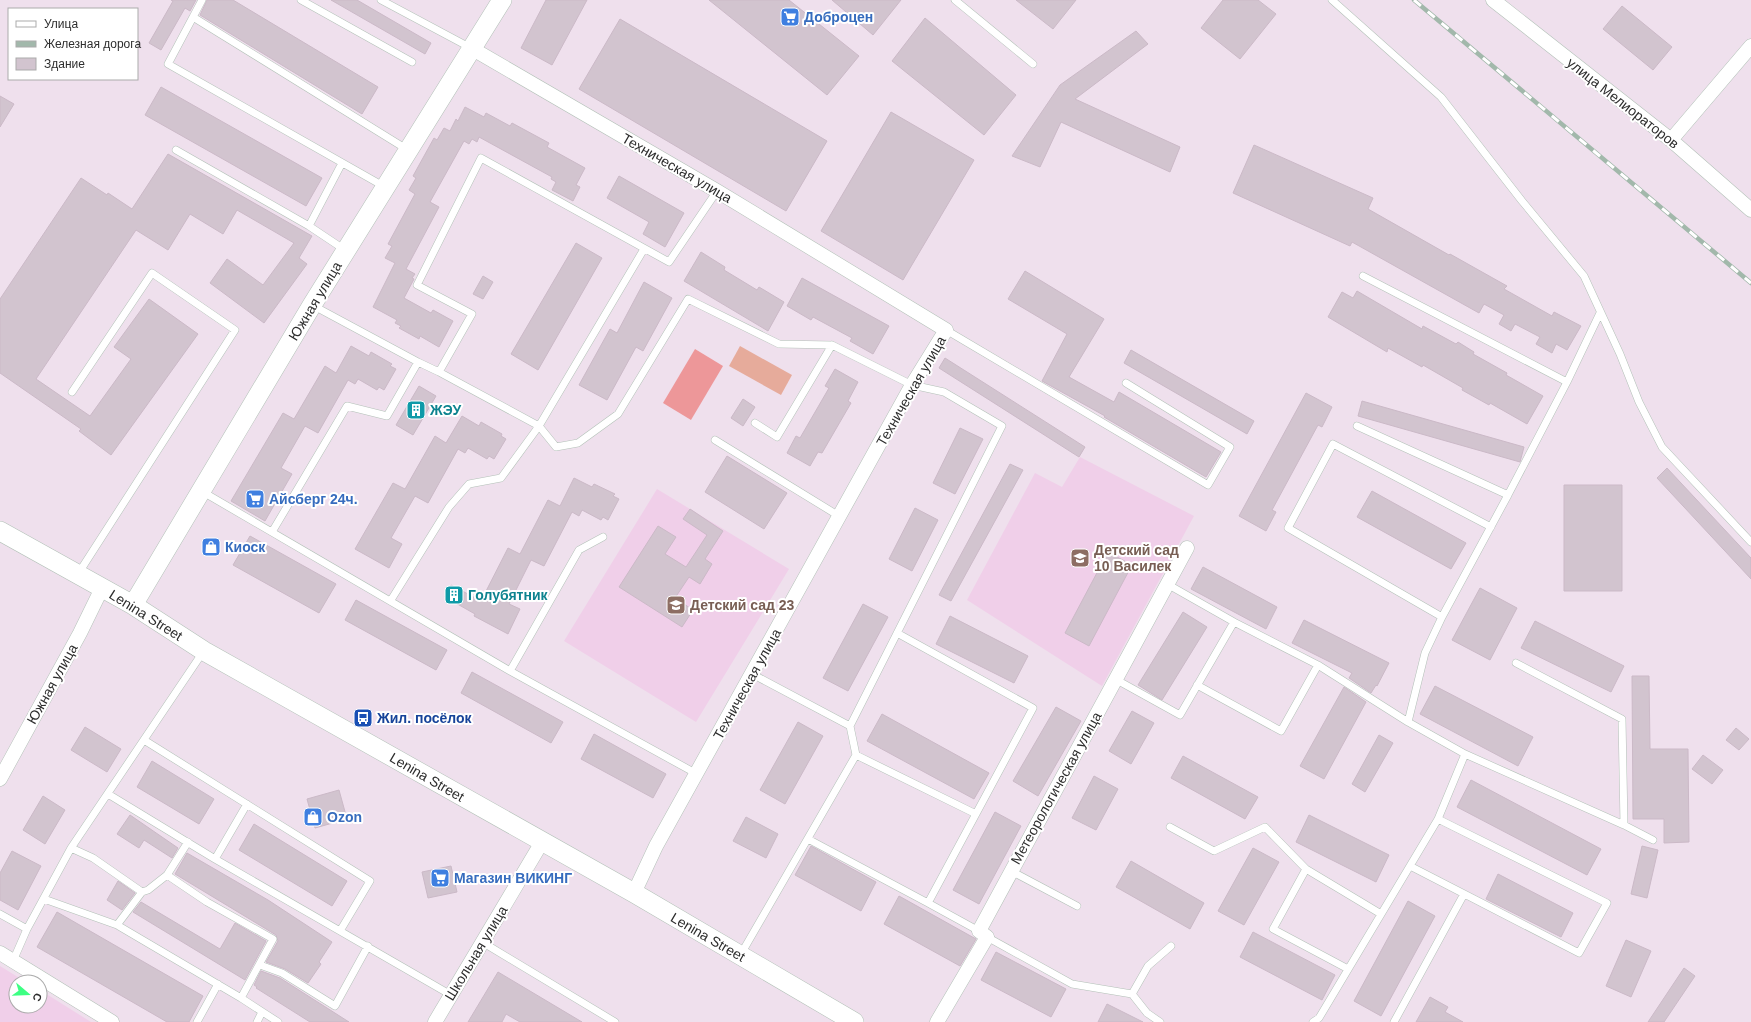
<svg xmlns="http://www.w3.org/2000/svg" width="1751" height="1022" viewBox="0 0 1751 1022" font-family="Helvetica,sans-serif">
  <rect width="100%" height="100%" fill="#efe0ed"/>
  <!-- education -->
  <path fill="#f0cfe9" d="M1080 457 1194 516 1102 686 967 600 1035 473 1062 487Z
    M657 489 789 569 696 722 564 641Z
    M0 966 26 982H16V1006H40V990L91 1022H0Z"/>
  <!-- green -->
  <path fill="#e6ab9b" d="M740 346 792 375 781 395 729 366Z"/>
  <!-- pitch -->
  <path fill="#ed9799" d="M695 349 723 366 691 420 663 403Z"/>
  <!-- building -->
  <path fill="#d2c4cf" stroke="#cbb9c7" d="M171 0H196L190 11 185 8 161 50 149 43 173 1Z
    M207 0H233L378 87 362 114 200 15Z
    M331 0H357L431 43 425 54Z
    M546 0H587L552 65 521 48Z
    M709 0H789L859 56 827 95Z
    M832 0H901L873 35Z
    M1016 0H1076L1053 29Z
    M1223 0H1258L1276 14 1240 59 1201 28Z
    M1622 6 1672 47 1653 70 1603 29Z
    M925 18 1016 95 984 135 892 61Z
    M620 19 827 141 786 211 579 89Z
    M1136 31 1148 44 1075 99 1180 147 1170 172 1061 122 1040 167 1012 156 1060 85Z
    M161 87 322 178 306 206 145 115Z
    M0 96 14 104 0 127Z
    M465 107 484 117 486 113 510 126 512 123 549 143 547 147 585 168 576 185 580 187 573 201 552 190 556 182 551 179 552 177 479 137 477 142 472 139 469 144 464 141 430 202 439 207 406 269 415 274 412 278 414 279 404 298 431 313 433 310 453 321 439 347 420 336 419 339 399 328 401 326 395 323 397 320 373 307 395 263 385 258 392 246 388 244 415 194 409 190 416 178 413 176 434 138 437 140 444 128 450 131 456 119 458 121Z
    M891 112 974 160 903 280 821 231Z
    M1254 145 1373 198 1368 209 1449 255 1450 254 1507 286 1504 289 1552 316 1554 312 1581 326 1567 350 1556 344 1552 353 1536 344 1540 337 1515 324 1511 331 1499 324 1504 315 1484 304 1479 313 1352 242 1350 246 1233 193Z
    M168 154 312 236 299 258 307 264 264 323 210 283 227 259 263 285 294 243 237 210 223 234 190 214 168 250 136 230 36 379 90 416 131 359 114 347 149 299 198 334 111 455 79 431 81 429 0 373V299L81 178 107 195 108 193 132 209Z
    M619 176 684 213 665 247 643 234 649 222 607 198Z
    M576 243 602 258 538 370 511 354Z
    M701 252 725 267 724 270 757 290 759 287 784 302 768 331 684 281Z
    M1025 271 1104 319 1069 377 1114 402 1119 392 1221 452 1206 477 1104 417 1105 416 1042 381 1067 334 1008 299Z
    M483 276 493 282 483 299 473 294Z
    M802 278 889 326 873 354 850 341 852 338 813 317 811 320 787 306Z
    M644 282 672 298 643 351 636 347 607 400 579 385 610 329 617 333Z
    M1357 291 1422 329 1423 326 1456 344 1458 342 1474 352 1473 354 1507 373 1506 375 1543 396 1527 424 1490 403 1489 405 1462 390 1463 388 1423 365 1422 367 1388 348 1387 352 1328 317 1342 292 1353 298Z
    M351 346 369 356 371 352 392 364 390 366 396 369 384 390 379 387 377 390 358 379 355 384 348 380 318 433 305 426 281 468 292 474 265 521 231 501 283 413 294 419 325 366 336 373Z
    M1131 350 1254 421 1247 434 1124 363Z
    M945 358 1085 447 1079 457 939 368Z
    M835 369 858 382 848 401 851 403 822 453 818 452 810 466 787 453 796 436 800 438 829 388 825 386Z
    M419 386 436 396 413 435 396 425Z
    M1306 393 1332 407 1322 427 1318 425 1272 510 1276 512 1266 531 1239 516Z
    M743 399 755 407 743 426 731 418Z
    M1362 401 1524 447 1520 462 1358 416Z
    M462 416 479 426 481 422 502 434 501 436 506 439 494 459 489 456 487 459 468 448 465 453 458 449 428 503 415 496 391 538 402 544 389 568 355 549 393 483 405 489 435 436 446 443Z
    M960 428 983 439 955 494 933 483Z
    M727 456 787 493 764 529 705 492Z
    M1010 464 1023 470 951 601 939 595Z
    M1667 468 1751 558V579L1657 478Z
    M574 478 592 487 594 484 615 494 613 496 619 499 608 520 603 517 601 520 582 510 579 516 572 512 544 566 531 560 509 604 520 609 508 634 474 616 475 614 445 597 451 585 481 601 508 548 520 554 548 500 560 506Z
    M1564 485H1622V591H1564Z
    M1372 491 1466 543 1451 569 1357 517Z
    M915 508 938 520 912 571 889 559Z
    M690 509 723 531 705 559 712 564 700 584 689 577 675 598 693 610 682 627 619 587 658 526 676 537 665 554 686 567 707 535 683 519Z
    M250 536 336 584 319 613 233 565Z
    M1108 552 1132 565 1089 646 1065 633Z
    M1203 567 1277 607 1266 629 1191 589Z
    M1480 588 1517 608 1490 660 1452 640Z
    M356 600 447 650 436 670 345 620Z
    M863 604 888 617 848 691 823 678Z
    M1183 612 1207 627 1162 700 1138 685Z
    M950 616 1028 656 1014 683 936 644Z
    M1304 620 1389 663 1377 686 1376 685 1371 693 1349 678 1352 673 1292 643Z
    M1535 621 1624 666 1611 692 1521 648Z
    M472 672 563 722 551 743 461 693Z
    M1632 676H1649L1650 749H1688L1689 842 1664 843V819H1633Z
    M1435 686 1533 737 1518 766 1420 714Z
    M1344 687 1366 702 1324 779 1300 766Z
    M1056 707 1081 721 1038 796 1013 781Z
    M1132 711 1154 723 1131 764 1109 751Z
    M882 714 989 773 974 799 867 741Z
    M798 722 823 736 785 804 760 790Z
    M85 727 121 749 107 772 71 750Z
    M1736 728 1749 739 1739 750 1726 740Z
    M594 734 666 774 653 798 581 759Z
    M1379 735 1393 743 1365 792 1352 784Z
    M1703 755 1723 770 1712 784 1692 769Z
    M1183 756 1258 797 1245 819 1171 778Z
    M152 761 214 799 199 824 137 787Z
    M1094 776 1118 789 1096 830 1072 818Z
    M1471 780 1601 849 1587 875 1457 807Z
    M339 790 347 819 315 828 307 799Z
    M43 796 65 810 45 844 23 830Z
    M995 812 1021 826 979 904 953 890Z
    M130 815 178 848 172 858 144 840 139 848 117 834Z
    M1309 815 1389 855 1376 882 1296 842Z
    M746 817 778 834 766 858 733 841Z
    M254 824 347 881 332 906 239 850Z
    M811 846 876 882 861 911 795 875Z
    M1642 846 1658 850 1647 898 1631 894Z
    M1253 848 1279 862 1244 925 1218 911Z
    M12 851 41 866 18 910 0 900V873Z
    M187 853 268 900 332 942 319 962 321 964 308 983 285 969 266 962 278 941 276 935 175 874Z
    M1131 861 1204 903 1190 929 1116 887Z
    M451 866 457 892 428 898 422 872Z
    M1498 874 1573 913 1561 937 1486 899Z
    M118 881 135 893 122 910 107 900Z
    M899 896 976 939 960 966 884 924Z
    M1408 901 1435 916 1381 1016 1354 1001Z
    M141 902 220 949 235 923 266 941 245 980 133 912Z
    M57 912 203 996 189 1022H167L37 947Z
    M1253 932 1335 975 1322 1000 1240 957Z
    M1626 940 1651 951 1631 997 1606 986Z
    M996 952 1066 989 1051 1017 981 980Z
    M1684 968 1695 976 1664 1022H1648Z
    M261 971 280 978 349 1022H310L256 988 257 987 254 985Z
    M498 972 582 1022H520L506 1014 502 1022H468Z
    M1430 997 1448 1007 1445 1012 1463 1022H1416Z
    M1107 1004 1143 1022H1098Z"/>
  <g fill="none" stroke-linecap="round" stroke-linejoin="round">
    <!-- lane casing -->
    <g stroke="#b3c1b8" stroke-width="8">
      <path id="lane" d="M202 0 193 17 408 150
        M301 0 412 62
        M381 0 471 48
        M955 0 1033 64
        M1332 0 1441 97 1522 201 1584 276 1620 354 1639 402 1662 447 1751 542
        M193 17 168 64 385 187
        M176 150 309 226
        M342 163 309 226 345 250
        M1363 276 1567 382 1508 495
        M946 330 1208 485 1230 447 1126 383
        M418 362 439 372 539 426 556 447 578 443 618 414 688 299 779 344 832 345 912 385 944 392 1002 426 850 726 752 674
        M439 372 472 314 417 285 481 158 669 262 717 191
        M1567 382 1600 313
        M72 392 152 273 235 330 78 574
        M755 423 777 437 832 345
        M715 440 839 516
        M203 492 510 671 697 774
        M272 532 347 406 387 416 418 362 312 305
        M1167 584 1234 622
        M391 600 449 507 469 484 501 478 539 426 644 249
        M1442 617 1288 528 1333 444 1491 527
        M1516 663 1622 719 1624 825
        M510 671 579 550 603 537
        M1115 679 1180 715 1234 622 1318 665 1408 722
        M1197 685 1281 731 1318 665
        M144 740 370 881 340 931
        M1465 754 1624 825 1653 840
        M856 755 976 814
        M108 794 215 859 451 995
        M1170 827 1214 851 1265 827 1306 869
        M808 839 928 903 1033 708 897 633
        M71 848 93 858 142 892
        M215 859 247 804
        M1410 866 1579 953 1607 903 1438 819
        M1011 871 1077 906
        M167 875 207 902 273 939 241 998
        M44 899 117 925 241 998 278 1022
        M928 903 979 931
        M0 914 27 929
        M117 925 142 892 148 890 167 875 188 842
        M987 937 1072 984 1132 994
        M482 942 615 1022
        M741 954 856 755 850 726
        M13 961 27 929 71 848 203 652
        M260 965 282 973 335 1006 368 946
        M1348 969 1273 929 1306 869 1381 914
        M197 1022 218 984
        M257 1022 262 1012
        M1160 1022 1147 1013 1132 994 1148 966 1171 946
        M1313 1022 1319 1018 1438 819 1465 754 1408 722 1425 653 1442 617 1508 495 1357 426
        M1394 1022 1464 894"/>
    </g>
    <!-- street casing -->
    <g stroke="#b3c1b8" stroke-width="15">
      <path id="street" d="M1493 0 1671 140 1751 210
        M471 48 717 191 946 330 912 385 656 846 634 893
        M1671 140 1751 46
        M0 779 80 633 102 588
        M0 953 112 1022
        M435 1022 542 842
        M937 1022 987 937 979 931 1187 548"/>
    </g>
    <!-- secondary casing -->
    <g stroke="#b3c1b8" stroke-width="20">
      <path id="secondary" d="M0 531 133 605 204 651 634 893 854 1022
        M133 605 312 305 502 0"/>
    </g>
    <!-- lane -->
    <use href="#lane" stroke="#fff" stroke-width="7"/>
    <!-- street -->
    <use href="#street" stroke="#fff" stroke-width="14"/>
    <!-- secondary -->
    <use href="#secondary" stroke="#fff" stroke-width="19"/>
    <!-- rail casing -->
    <g stroke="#a2b8ab" stroke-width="4.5">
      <path id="rail" d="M1414 0 1751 283"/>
    </g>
    <!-- rail -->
    <use href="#rail" stroke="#fff" stroke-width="3" stroke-dasharray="9" stroke-linecap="butt"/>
  </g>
  <!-- icons -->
  <defs>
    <g id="supermarket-square" transform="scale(1)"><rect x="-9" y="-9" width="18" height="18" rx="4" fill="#3f7fe0" stroke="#fff"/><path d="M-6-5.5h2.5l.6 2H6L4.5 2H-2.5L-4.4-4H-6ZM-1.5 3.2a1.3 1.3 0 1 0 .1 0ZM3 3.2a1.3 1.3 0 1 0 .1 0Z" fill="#fff"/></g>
    <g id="building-square" transform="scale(1)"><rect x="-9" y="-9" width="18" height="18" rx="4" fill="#0f9aa8" stroke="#fff"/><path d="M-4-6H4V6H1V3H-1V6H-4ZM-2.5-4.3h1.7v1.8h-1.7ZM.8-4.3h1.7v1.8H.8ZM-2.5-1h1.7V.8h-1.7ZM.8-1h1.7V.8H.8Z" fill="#fff"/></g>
    <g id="shop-square" transform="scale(1)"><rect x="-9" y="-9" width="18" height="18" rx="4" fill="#3f7fe0" stroke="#fff"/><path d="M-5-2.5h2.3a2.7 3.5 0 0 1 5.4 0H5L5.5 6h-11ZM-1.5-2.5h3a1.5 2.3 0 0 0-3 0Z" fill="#fff"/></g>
    <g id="school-square" transform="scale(1)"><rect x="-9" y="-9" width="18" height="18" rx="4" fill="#8d6e63" stroke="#fff"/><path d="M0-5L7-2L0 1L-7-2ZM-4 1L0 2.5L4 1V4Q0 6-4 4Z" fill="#fff"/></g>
    <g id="bus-square" transform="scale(1)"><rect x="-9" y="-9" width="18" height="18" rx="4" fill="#1a4fb4" stroke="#fff"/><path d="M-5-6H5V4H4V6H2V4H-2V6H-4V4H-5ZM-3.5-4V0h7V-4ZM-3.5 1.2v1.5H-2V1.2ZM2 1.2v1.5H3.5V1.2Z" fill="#fff"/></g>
  </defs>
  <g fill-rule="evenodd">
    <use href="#supermarket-square" x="790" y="17"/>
    <use href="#building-square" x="416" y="410"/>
    <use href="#supermarket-square" x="255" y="499"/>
    <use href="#shop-square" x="211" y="547"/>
    <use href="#school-square" x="1080" y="558"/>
    <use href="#building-square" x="454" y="595"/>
    <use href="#school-square" x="676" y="605"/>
    <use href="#bus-square" x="363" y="718"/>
    <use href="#shop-square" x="313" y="817"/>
    <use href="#supermarket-square" x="440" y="878"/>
  </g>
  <g text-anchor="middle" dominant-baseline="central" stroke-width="4" stroke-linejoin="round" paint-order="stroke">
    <!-- shop labels -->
    <g font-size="14" font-weight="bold" fill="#366cbe" stroke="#fff" text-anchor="start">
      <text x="804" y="17">Доброцен</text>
      <text x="269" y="499">Айсберг 24ч.</text>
      <text x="225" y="547">Киоск</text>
      <text x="327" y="817">Ozon</text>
      <text x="454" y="878">Магазин ВИКИНГ</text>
    </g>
    <!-- street labels -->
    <g font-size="14" fill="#2d2d2d" stroke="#fff">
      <text transform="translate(1623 103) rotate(38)">улица Мелиораторов</text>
      <text transform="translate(677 168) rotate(30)">Техническая улица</text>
      <text transform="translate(315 301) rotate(-59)">Южная улица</text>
      <text transform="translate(911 391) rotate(-60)">Техническая улица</text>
      <text transform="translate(146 615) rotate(32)">Lenina Street</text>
      <text transform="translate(52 684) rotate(-61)">Южная улица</text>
      <text transform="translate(747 684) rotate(-61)">Техническая улица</text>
      <text transform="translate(427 777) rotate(30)">Lenina Street</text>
      <text transform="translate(1056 788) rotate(-61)">Метеорологическая улица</text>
      <text transform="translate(708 937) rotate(30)">Lenina Street</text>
      <text transform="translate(476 953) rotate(-59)">Школьная улица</text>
    </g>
    <!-- culture labels -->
    <g font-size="14" font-weight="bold" fill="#0d838f" stroke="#fff" text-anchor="start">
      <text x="430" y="410">ЖЭУ</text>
      <text x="468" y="595">Голубятник</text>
    </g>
    <!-- education labels -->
    <g font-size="14" font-weight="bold" fill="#785e54" stroke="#fff" text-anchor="start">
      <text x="1094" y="550">Детский сад<tspan x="1094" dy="16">10 Василек</tspan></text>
      <text x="690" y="605">Детский сад 23</text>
    </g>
    <!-- transit labels -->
    <g font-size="14" font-weight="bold" fill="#164399" stroke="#fff" text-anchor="start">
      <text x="377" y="718">Жил. посёлок</text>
    </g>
  </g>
  <!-- legend -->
  <rect x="8" y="8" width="130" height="72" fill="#ffffff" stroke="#ababab"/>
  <rect x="16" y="21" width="20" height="6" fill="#ffffff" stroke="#ababab"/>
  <text x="44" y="28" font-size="12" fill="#2d2d2d">Улица</text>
  <rect x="16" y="41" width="20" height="6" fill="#a2b8ab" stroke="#ababab"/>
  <text x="44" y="48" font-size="12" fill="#2d2d2d">Железная дорога</text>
  <rect x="16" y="58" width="20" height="12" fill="#d2c4cf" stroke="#ababab"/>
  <text x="44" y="68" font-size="12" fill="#2d2d2d">Здание</text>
  <!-- north arrow -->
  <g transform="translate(28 994) rotate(109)"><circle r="19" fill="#ffffff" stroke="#ababab"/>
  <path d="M0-3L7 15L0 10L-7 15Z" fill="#3dff83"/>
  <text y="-6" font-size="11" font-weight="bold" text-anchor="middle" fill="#2d2d2d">С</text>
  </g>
</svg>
